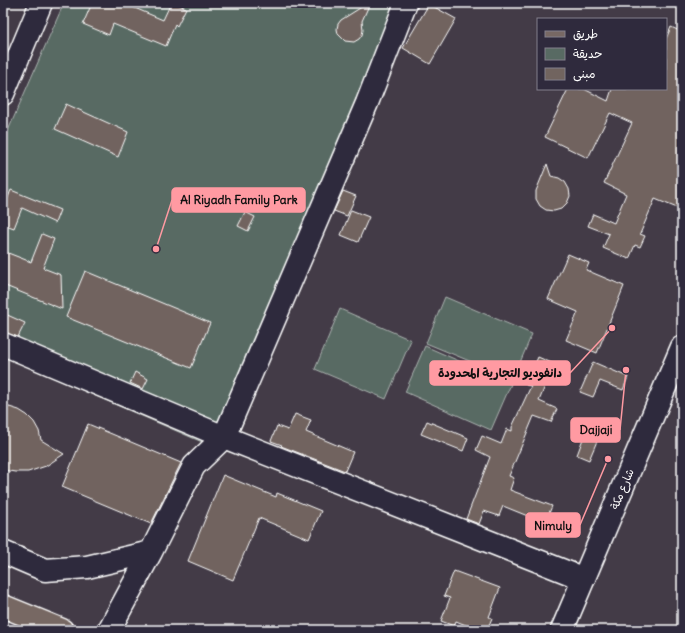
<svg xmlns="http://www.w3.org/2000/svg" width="685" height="633" viewBox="0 0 685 633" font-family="Delius,'Playpen Sans Arabic',sans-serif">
  <rect width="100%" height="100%" fill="#433b47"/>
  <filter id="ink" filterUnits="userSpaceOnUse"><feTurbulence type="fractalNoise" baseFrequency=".025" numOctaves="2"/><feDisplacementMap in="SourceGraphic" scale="8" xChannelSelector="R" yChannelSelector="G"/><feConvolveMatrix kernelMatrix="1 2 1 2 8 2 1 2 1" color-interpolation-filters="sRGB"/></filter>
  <g filter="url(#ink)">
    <!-- green -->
    <path fill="#586a63" stroke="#acb4b1" d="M64 3H415L223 451 3 356V142Z
      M445 297 532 334 513 379 426 343Z
      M340 309 411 340 386 399 315 369Z
      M425 346 511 384 491 430 405 392Z"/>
    <!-- building -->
    <path fill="#71645f" stroke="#fff" d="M92 3H123L163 20 171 3H175L186 8 177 26 175 24 166 46 113 24 109 35 83 24Z
      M368 3H370L362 21 363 30 362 35 359 39 354 42 345 41 338 34 337 29 338 24 341 20Z
      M429 4 456 19 430 64 403 48Z
      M671 27 682 32V210L655 199 640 234 645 236 640 247 635 245 629 259 603 248 609 234 588 226 593 214 614 223 626 194 604 183 632 123 610 113 588 158 545 137 568 89H584L608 101 612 89H666V39Z
      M66 104 128 132 118 157 55 129Z
      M547 164 551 176 559 178 565 182 569 189 570 196 567 203 561 209 554 211 546 210 540 206 536 199V191Z
      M11 190 60 210 55 223 22 208 14 228 3 224V210Z
      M343 191 356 196 347 216 334 211Z
      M351 210 369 217 358 242 341 235Z
      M245 212 255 217 248 231 238 226Z
      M42 234 54 239 43 268 61 275 62 309 3 285V251L31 262Z
      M568 254 589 263 586 270 624 286 597 353 566 340 578 312 548 299Z
      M85 271 210 323 191 368 66 317Z
      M3 313 25 323 18 337 3 332Z
      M538 357 554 364 539 401 557 409 551 422 534 416 509 476 514 478 510 490 552 506 545 523 503 506 499 516 484 511 479 524 466 519 490 457 476 450 482 436 501 444 507 429 512 431V427L531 386 526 385Z
      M593 362 628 377 623 390 600 381 593 397 580 392Z
      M135 372 148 379 143 389 130 383Z
      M3 405 19 410 27 415 34 422 39 431 41 440 64 454 46 466 28 472H15L3 470Z
      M295 414 311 420 306 432 353 452 345 471 281 446 282 445 271 441 277 426 288 430Z
      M427 421 468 438 463 451 421 434Z
      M88 424 181 463 151 524 62 487Z
      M584 436 597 441 589 460 577 455Z
      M223 475 276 497 277 493 321 511 309 539 259 518 233 580 188 561Z
      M454 571 500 588 489 617 492 618 487 630H478L456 621 454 626 441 621 450 598 444 596Z"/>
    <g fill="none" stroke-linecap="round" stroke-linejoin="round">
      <!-- minor casing -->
      <g stroke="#fff" stroke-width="25">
        <path id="minor" d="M3 94 41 3
          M3 344 224 437 584 579
          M3 552 45 570 87 567 151 552
          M109 630 151 552 194 466 224 437 367 103 406 3
          M562 630 682 347"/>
      </g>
      <!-- major casing -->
      <g stroke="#fff" stroke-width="25">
        <path id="major" d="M3 606 62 630"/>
      </g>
      <!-- minor -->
      <use href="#minor" stroke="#2f2a3d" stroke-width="22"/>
      <!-- major -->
      <use href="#major" stroke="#776864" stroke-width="22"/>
    </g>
  </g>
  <g text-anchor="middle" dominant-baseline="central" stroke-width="3.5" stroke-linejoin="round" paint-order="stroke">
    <!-- street labels -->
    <g font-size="11" fill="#fff" stroke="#2f2a3d">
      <text transform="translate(622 489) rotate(-67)">شارع مكة</text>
    </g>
  </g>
  <!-- callouts -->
  <path fill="none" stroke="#ff9aa2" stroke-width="1.5" d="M156 249L172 200M612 328L570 373M626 370L620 430M608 459L580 525"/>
  <g fill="#ff9aa2" stroke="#2f2a3d" stroke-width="1.5">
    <circle cx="156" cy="249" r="4"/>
    <circle cx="612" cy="328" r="4"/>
    <circle cx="626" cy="370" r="4"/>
    <circle cx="608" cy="459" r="4"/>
  </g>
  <g fill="#ff9aa2" stroke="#ff9aa2" stroke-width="1.5">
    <rect x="172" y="188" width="133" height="24" rx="4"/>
    <rect x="430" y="361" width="140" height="24" rx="4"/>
    <rect x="571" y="418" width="49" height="24" rx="4"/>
    <rect x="526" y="513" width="54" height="24" rx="4"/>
  </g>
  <g font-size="12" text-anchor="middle" font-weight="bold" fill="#111">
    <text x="239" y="204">Al Riyadh Family Park</text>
    <text x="500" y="377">دانفوديو التجارية المحدودة</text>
    <text x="596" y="434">Dajjaji</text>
    <text x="553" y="530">Nimuly</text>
  </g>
  <!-- margin -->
  <rect width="685" height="633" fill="none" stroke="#2f2a3d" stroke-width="16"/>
  <rect x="8" y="8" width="669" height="617" fill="none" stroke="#fff" stroke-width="1.5" filter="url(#ink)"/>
  <!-- legend -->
  <rect x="537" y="18" width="130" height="72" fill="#2f2a3d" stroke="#827f8b"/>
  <rect x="545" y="31" width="20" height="6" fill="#776864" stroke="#827f8b"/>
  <text x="573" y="38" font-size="12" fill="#ffffff">طريق</text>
  <rect x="545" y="48" width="20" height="12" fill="#586a63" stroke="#827f8b"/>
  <text x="573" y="58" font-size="12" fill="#ffffff">حديقة</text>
  <rect x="545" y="68" width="20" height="12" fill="#71645f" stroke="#827f8b"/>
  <text x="573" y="78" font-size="12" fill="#ffffff">مبنى</text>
</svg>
